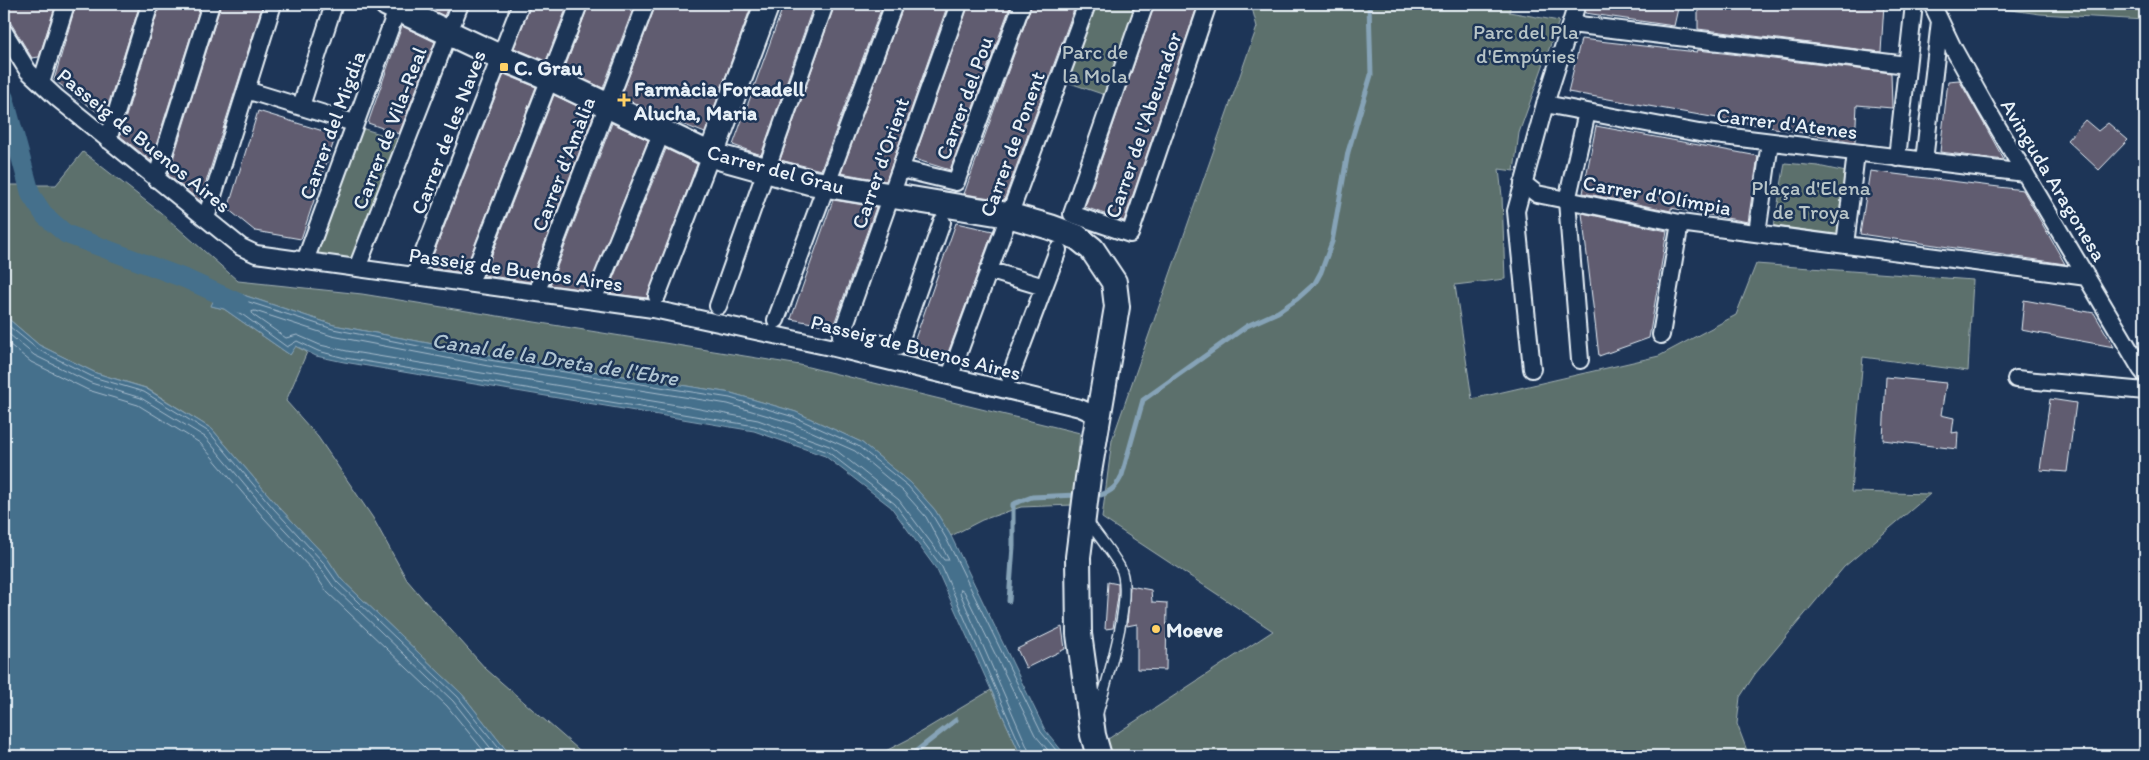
<svg xmlns="http://www.w3.org/2000/svg" width="2149" height="760" viewBox="0 0 2149 760" font-family="Itim,sans-serif">
  <rect width="100%" height="100%" fill="#1d3557"/>
  <filter id="ink" filterUnits="userSpaceOnUse"><feTurbulence type="fractalNoise" baseFrequency=".02" numOctaves="2"/><feDisplacementMap in="SourceGraphic" scale="10" xChannelSelector="R" yChannelSelector="G"/><feConvolveMatrix kernelMatrix="1 2 1 2 8 2 1 2 1" color-interpolation-filters="sRGB"/></filter>
  <g filter="url(#ink)">
    <!-- green -->
    <path fill="#5b706c" stroke="#a2b0b2" d="M1092 4H1141L1108 96 1064 81Z
      M1251 4H1511L1509 12 1559 21 1519 133 1514 171 1499 169 1502 196 1505 279 1455 285 1472 399 1659 356 1736 315 1756 264 1973 280 1968 371 1863 357 1851 492 1930 494 1844 567 1755 674 1740 697 1737 724 1749 756H1111L1105 741 1273 631 1102 518 1112 440 1257 27Z
      M1968 4H2145V20L2040 14Z
      M361 128 400 140 353 261 314 255Z
      M83 152 160 212 238 281 362 294 800 365 1080 433 1073 505 1021 507 982 520 951 536 935 510 911 483 861 442 796 412 731 393 490 355 334 325 219 287 212 306 224 309 290 355 295 346 307 352 286 401 318 437 373 518 407 580 424 600 486 669 586 756H511L462 694 341 579 327 558 277 505 212 429 146 388 96 373 39 345 4 315V185H56Z
      M1785 163 1818 166 1846 172 1838 235 1774 226Z
      M991 690 1021 756H876L909 739Z"/>
    <!-- water -->
    <path fill="#456f8c" stroke="#86a3b7" d="M219 287 334 325 490 355 731 393 796 412 861 442 911 483 935 510 951 536 1045 730 1066 756H1021L937 570 891 507 825 456 754 431 344 362 316 356 296 346 290 355 224 309 211 306Z
      M4 315 39 345 96 373 145 388 212 429 277 505 327 558 341 579 462 694 511 756H4Z"/>
    <g fill="none" stroke-linecap="round" stroke-linejoin="round">
      <!-- shore -->
      <path stroke="#a7bdcd" stroke-width="1" d="M255 311 332 336 488 366 728 404 792 423 855 451 903 491 926 517 949 560H944L899 500 832 447 758 420 689 407 347 351 320 345 297 335 286 338 253 315 252 312Z
        M4 322 37 349 93 377 144 392 209 432 274 509 323 562 337 582 458 697 505 756
        M4 330 34 355 91 383 141 398 205 437 269 513 318 565 333 586 453 701 497 756
        M4 340 31 362 88 390 138 405 200 443 264 518 312 570 327 592 447 706 488 756
        M1025 756 942 567 895 504 828 452 755 426 345 358 318 351 297 341 287 347 243 315 220 303 221 295 224 294 333 329 489 360 730 398 794 417 858 446 908 486 931 513 946 538 1041 732 1061 756
        M1031 756 960 593 961 589 964 591 1035 735 1053 756"/>
      <!-- stream -->
      <path stroke="#86a3b7" stroke-width="5" d="M1101 495C1112 491 1117 486 1122 475L1143 400 1247 326 1278 312 1297 299 1315 283 1321 272 1332 242 1348 152 1371 75 1369 4
        M1009 601 1013 546V504L1032 497 1077 495
        M910 756 956 720"/>
      <!-- canal -->
      <path stroke="#456f8c" stroke-width="19" d="M4 97 31 195 45 216 66 234 186 279 239 303"/>
    </g>
    <!-- building -->
    <path fill="#605b70" stroke="#e8f1f8" d="M4 4H56L39 57 32 58 4 12Z
      M76 4H140L106 112 100 114 54 80Z
      M160 4H201L151 161 120 136Z
      M221 4H263L200 201 168 175Z
      M419 4H449L444 16Z
      M531 4H568L546 61 514 48Z
      M589 4H635L603 88 564 70Z
      M656 4H752L705 133 662 116 621 97Z
      M784 4H814L761 155 733 145Z
      M835 4H883L821 170 780 160Z
      M904 4H948L886 181 841 173Z
      M969 4H1011L950 170 914 159Z
      M1032 4H1076L1004 200 964 194Z
      M1155 4H1198L1124 221 1085 207Z
      M1587 4H1679L1674 26 1585 13Z
      M1698 4H1884L1881 52 1698 29Z
      M402 26 435 42 399 134 368 123Z
      M1581 39 1697 52 1698 50 1891 73 1892 108 1857 105 1855 142 1568 92Z
      M504 74 536 87 464 273 428 268Z
      M1959 80 1983 122 2004 160 1940 152 1948 81Z
      M554 95 594 114 530 282 484 275Z
      M258 111 336 135 301 239 255 231 228 209Z
      M2085 120 2098 131 2108 123 2128 140 2099 170 2067 140Z
      M612 123 648 140 588 290 550 285Z
      M1596 126 1758 156 1748 222 1671 208V211L1583 193Z
      M666 149 697 164 647 298 607 293Z
      M1870 171 2023 190 2065 264 1860 234Z
      M833 200 876 207 833 327 791 319Z
      M1582 213 1667 231 1649 338 1599 356Z
      M956 223 993 231 945 361 909 356Z
      M2024 300 2094 313 2114 347 2021 330Z
      M1886 377 1946 383 1941 415 1954 418 1952 433 1958 432 1957 449 1883 440Z
      M2050 399 2076 403 2067 472 2040 470Z
      M1108 582 1118 584V597L1113 628 1105 629Z
      M1130 586 1151 590 1152 602 1167 603 1166 670 1137 669V624L1127 626Z
      M1062 627 1065 649 1026 668 1017 649Z"/>
    <g fill="none" stroke-linecap="round" stroke-linejoin="round">
      <!-- lane casing -->
      <g stroke="#e8f1f8" stroke-width="12">
        <path id="lane" d="M1087 520C1098 536 1111 551 1120 567 1135 596 1106 681 1098 713"/>
      </g>
      <!-- street casing -->
      <g stroke="#e8f1f8" stroke-width="20">
        <path id="street" d="M1145 4 1072 214 1130 234 1208 4
          M1932 4 1952 46 1987 109 2141 369 2145 374
          M1571 24 1907 65
          M4 32 28 71 57 98 241 247 256 254 653 309 830 347 1080 408 1098 416
          M41 83 66 4
          M246 90 354 123
          M1545 104 1699 133 2025 173
          M301 106 334 4
          M108 140 150 4
          M1897 158 1914 4
          M1924 161 1940 21
          M901 169 956 182 1022 4
          M156 179 211 4
          M1523 183 1537 194 1680 223 2087 277
          M206 218 273 4
          M1757 233 1770 142
          M1845 245 1856 153
          M305 261 399 4
          M357 268 460 4
          M988 270 1044 287
          M474 273 579 4
          M414 277 521 4
          M540 283 646 4
          M598 289 662 131
          M657 296 711 155
          M718 306 825 4
          M776 320 894 4
          M1661 335 1680 223
          M841 336 959 4
          M844 350 858 339 898 347 942 222
          M1580 360 1567 201 1587 112
          M1532 369 1516 211 1545 104 1577 4
          M950 376 1087 4
          M1010 377 1058 250
          M2016 379 2145 391"/>
      </g>
      <!-- secondary casing -->
      <g stroke="#e8f1f8" stroke-width="28">
        <path id="secondary" d="M387 4 500 57 550 78 711 155 809 182 1008 215 1050 227 1077 237 1092 249 1114 282 1117 307 1088 478 1078 557 1079 634 1093 735 1099 756
          M711 155 767 4"/>
      </g>
      <!-- lane -->
      <use href="#lane" stroke="#1d3557" stroke-width="9"/>
      <!-- street -->
      <use href="#street" stroke="#1d3557" stroke-width="16"/>
      <!-- secondary -->
      <use href="#secondary" stroke="#1d3557" stroke-width="24"/>
    </g>
  </g>
  <!-- markers -->
  <g fill="#ffd166" stroke="#1d3557" stroke-width="2">
    <rect x="499" y="62" width="10" height="10" rx="2.5"/>
    <path d="M621.5 92.5h5v5h5v5h-5v5h-5v-5h-5v-5h5z"/>
    <circle cx="1156" cy="629" r="5"/>
  </g>
  <g text-anchor="middle" dominant-baseline="central" stroke-width="5" stroke-linejoin="round" paint-order="stroke">
    <!-- park labels -->
    <g font-size="21" fill="#b7c4c7" stroke="#1d3557">
      <text x="1526" y="31">Parc del Pla<tspan x="1526" dy="24">d'Empúries</tspan></text>
      <text x="1095" y="51">Parc de<tspan x="1095" dy="24">la Mola</tspan></text>
      <text x="1811" y="187">Plaça d'Elena<tspan x="1811" dy="24">de Troya</tspan></text>
    </g>
    <!-- poi labels -->
    <g font-size="21" font-weight="bold" fill="#e8f1f8" stroke="#1d3557" text-anchor="start">
      <text x="514" y="67">C. Grau</text>
      <text x="634" y="88">Farmàcia Forcadell<tspan x="634" dy="24">Alucha, Maria</tspan></text>
      <text x="1166" y="629">Moeve</text>
    </g>
    <!-- street labels -->
    <g font-size="21" fill="#e8f1f8" stroke="#1d3557">
      <text transform="translate(964 98) rotate(-70)">Carrer del Pou</text>
      <text transform="translate(1787 123) rotate(7)">Carrer d'Atenes</text>
      <text transform="translate(332 125) rotate(-70)">Carrer del Migdia</text>
      <text transform="translate(1143 125) rotate(-71)">Carrer de l'Abeurador</text>
      <text transform="translate(389 128) rotate(-69)">Carrer de Vila-Real</text>
      <text transform="translate(448 132) rotate(-69)">Carrer de les Naves</text>
      <text transform="translate(144 140) rotate(39)">Passeig de Buenos Aires</text>
      <text transform="translate(1012 144) rotate(-70)">Carrer de Ponent</text>
      <text transform="translate(880 163) rotate(-71)">Carrer d'Orient</text>
      <text transform="translate(563 164) rotate(-69)">Carrer d'Amàlia</text>
      <text transform="translate(776 169) rotate(15)">Carrer del Grau</text>
      <text transform="translate(2054 180) rotate(59)">Avinguda Aragonesa</text>
      <text transform="translate(1657 195) rotate(10)">Carrer d'Olímpia</text>
      <text transform="translate(516 269) rotate(8)">Passeig de Buenos Aires</text>
      <text transform="translate(916 347) rotate(14)">Passeig de Buenos Aires</text>
    </g>
    <!-- water labels -->
    <g font-size="22" font-style="italic" fill="#afc4d2" stroke="#1d3557">
      <text transform="translate(555 359) rotate(9)">Canal de la Dreta de l'Ebre</text>
    </g>
  </g>
  <!-- margin -->
  <rect width="2149" height="760" fill="none" stroke="#1d3557" stroke-width="20"/>
  <rect x="10" y="10" width="2129" height="740" fill="none" stroke="#e8f1f8" stroke-width="2" filter="url(#ink)"/>
</svg>
